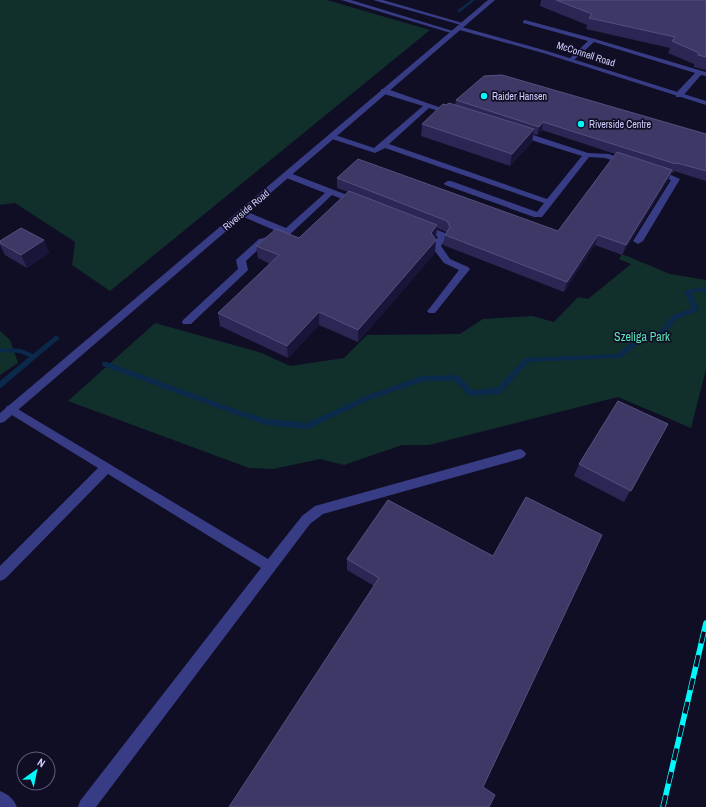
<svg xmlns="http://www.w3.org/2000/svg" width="706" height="807" viewBox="0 0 706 807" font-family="'Archivo Narrow',sans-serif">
  <rect width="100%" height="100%" fill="#100e25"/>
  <!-- green -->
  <path fill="#112f2b" d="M0 0H327L430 30 110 291 72 265 75 242 15 203 0 205Z
    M622 254 670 274 706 280V369L691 428 618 397 429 445H402L344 465 320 459 273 469 249 468 68 401 155 323 262 353 290 366 344 358 367 335 460 334 483 319 532 316 554 322 578 297 588 299 631 264 619 259Z
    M0 331 10 340 18 363 0 375Z"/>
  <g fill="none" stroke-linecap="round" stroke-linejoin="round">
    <!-- stream -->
    <path fill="#0b294b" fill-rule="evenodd" d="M471 0H475L460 12H458V10Z
      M703 287 706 288V293L702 291 691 293 699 309 698 311 677 319 663 336 640 343 621 358 529 362 501 393 499 394 470 396 468 395 455 381H424L369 400 308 429 267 425 234 414 103 366 102 364 103 362H107L238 410 267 419 307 423 365 396 422 376 457 375 459 376 472 390 497 388 525 358H527L617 354 636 339 659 332 673 315 692 308 684 292 687 290Z
      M55 336H57L60 338 2 387 0 388V381L29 357 20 353 0 352V348L21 349 33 354Z"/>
    <!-- service -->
    <path fill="#373c85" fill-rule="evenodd" d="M341 0H351L456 32 451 33Z
      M373 0H383L466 24 461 25Z
      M525 20 595 39 702 71 706 72V76L701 75 682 97H676V93L695 73 594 42 573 61H569V59L588 41 523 23V21Z
      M381 89H387L456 113 452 115 429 108 389 144 547 199 582 156 515 135V131H521L588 153 609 154 631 163 627 165 605 158 589 157 542 217H534L445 185 444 183 448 181H451L537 212 544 203 385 148 375 153 329 138 328 136 332 134 374 148 423 106 381 93Z
      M654 170H660L680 179 643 241 638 244 633 241 671 180 654 174Z
      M284 173H290L360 200 361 202 357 205 332 195 285 239 265 243 246 261 248 270 246 272 191 324H183L182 322 183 320 238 269 236 260 238 258 259 239 279 235 281 233 239 215 238 213 239 211H245L286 228 325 193 284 177 283 175Z
      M424 225 445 233 447 237 441 246 450 259 468 267 470 269 435 313H429L427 311 429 309 459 270 444 263 431 246 438 237 421 230 420 228Z
      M11 405 268 559 302 516 315 506 520 449 524 451 526 454 524 457 520 459 323 514 310 524 96 807H78L80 801 261 568 108 474 5 579 0 581V566L98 468 7 412 5 409 7 406Z
      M0 791C8 794 14 799 17 807H0Z"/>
    <!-- minor -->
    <path fill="#373c85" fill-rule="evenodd" d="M458 26 547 51 706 101V105L543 53 456 29V27Z"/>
    <!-- tertiary -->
    <path fill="#373c85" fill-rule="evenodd" d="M488 0H495L4 422 0 423V413Z"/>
    <!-- rail casing -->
    <g stroke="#00fafc" stroke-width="5.5">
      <path id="rail" d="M663 807 706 623"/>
    </g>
    <!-- rail -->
    <use href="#rail" stroke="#100e25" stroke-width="4" stroke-dasharray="12" stroke-linecap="butt"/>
  </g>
  <!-- wall -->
  <path fill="#2b2653" d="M541 0H706V70L694 67V64L668 53 670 48 586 29 587 25 540 6Z
    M456 100 706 134V181L674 171 673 173 672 172 668 180 622 255 595 245 564 292 443 245 445 235 446 233V232L437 228 435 239V253L358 342 319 325 288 358 220 326 218 313 270 264 258 258 256 246 299 238 348 192 337 188V178L558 231 615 154 542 130 537 135 533 134 532 142 510 166 421 136 422 124 446 105H455Z
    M44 240 49 253 27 268 5 255 0 245V241Z
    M668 424 624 502 574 476 579 464Z
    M388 500 483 787 374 586 347 570V559Z"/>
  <!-- shaded-wall -->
  <path fill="#181539" d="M543 122 542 130 537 135 539 127Z
    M534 129 532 142 510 166 512 154Z
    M672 170 668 180 622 255 626 245Z
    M437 225 436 238 430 246 431 233Z
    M598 235 595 245 564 292 567 282Z
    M44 240 49 253 27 268 21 255Z
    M436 240 435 253 358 342V330Z
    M319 312V325L288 358 287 346Z"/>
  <!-- building -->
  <path fill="#3d3865" stroke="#54507e" d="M556 0H706V57L698 55 699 53 672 41 675 37 589 18 592 14Z
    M502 75 706 134V171L677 163 676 164 543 122 539 127 456 100 484 76Z
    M449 103 534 129 512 154 422 124 443 104 446 105Z
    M617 152 672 170 626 245 598 235 567 282 445 235 450 227 447 221 337 178 358 159 558 231Z
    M349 191 437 225 431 233 436 240 358 330 319 312 287 346 218 313 279 255 256 246 276 229 299 238Z
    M21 228 44 240 21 255 0 243V241Z
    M618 401 668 424 631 491 579 464Z
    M526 497 602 535 483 787 495 795 489 807H229L379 578 347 559 388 500 493 556Z"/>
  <!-- markers -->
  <g fill="#00fafc" stroke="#100e25" stroke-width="1.5">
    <circle cx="484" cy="96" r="4"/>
    <circle cx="581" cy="124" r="4"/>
  </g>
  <g text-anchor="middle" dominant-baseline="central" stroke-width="3.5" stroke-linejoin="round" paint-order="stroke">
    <!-- far-street labels -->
    <g font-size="10" fill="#d2d1ff" stroke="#100e25">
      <text transform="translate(586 54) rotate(18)">McConnell Road</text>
      <text transform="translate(246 210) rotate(-40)">Riverside Road</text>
    </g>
    <!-- far-poi labels -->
    <g font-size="10" fill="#d2d1ff" stroke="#100e25" text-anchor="start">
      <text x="492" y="96">Raider Hansen</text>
      <text x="589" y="124">Riverside Centre</text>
    </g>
    <!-- park labels -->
    <g font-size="12" fill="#5ae3b4" stroke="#100e25">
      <text x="642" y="337">Szeliga Park</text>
    </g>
  </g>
  <!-- north arrow -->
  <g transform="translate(36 771) rotate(33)"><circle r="19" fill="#100e25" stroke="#5e5c7c"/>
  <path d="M0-3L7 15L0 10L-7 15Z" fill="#00fafc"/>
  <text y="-6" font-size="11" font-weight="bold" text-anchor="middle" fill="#d2d1ff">N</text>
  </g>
</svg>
